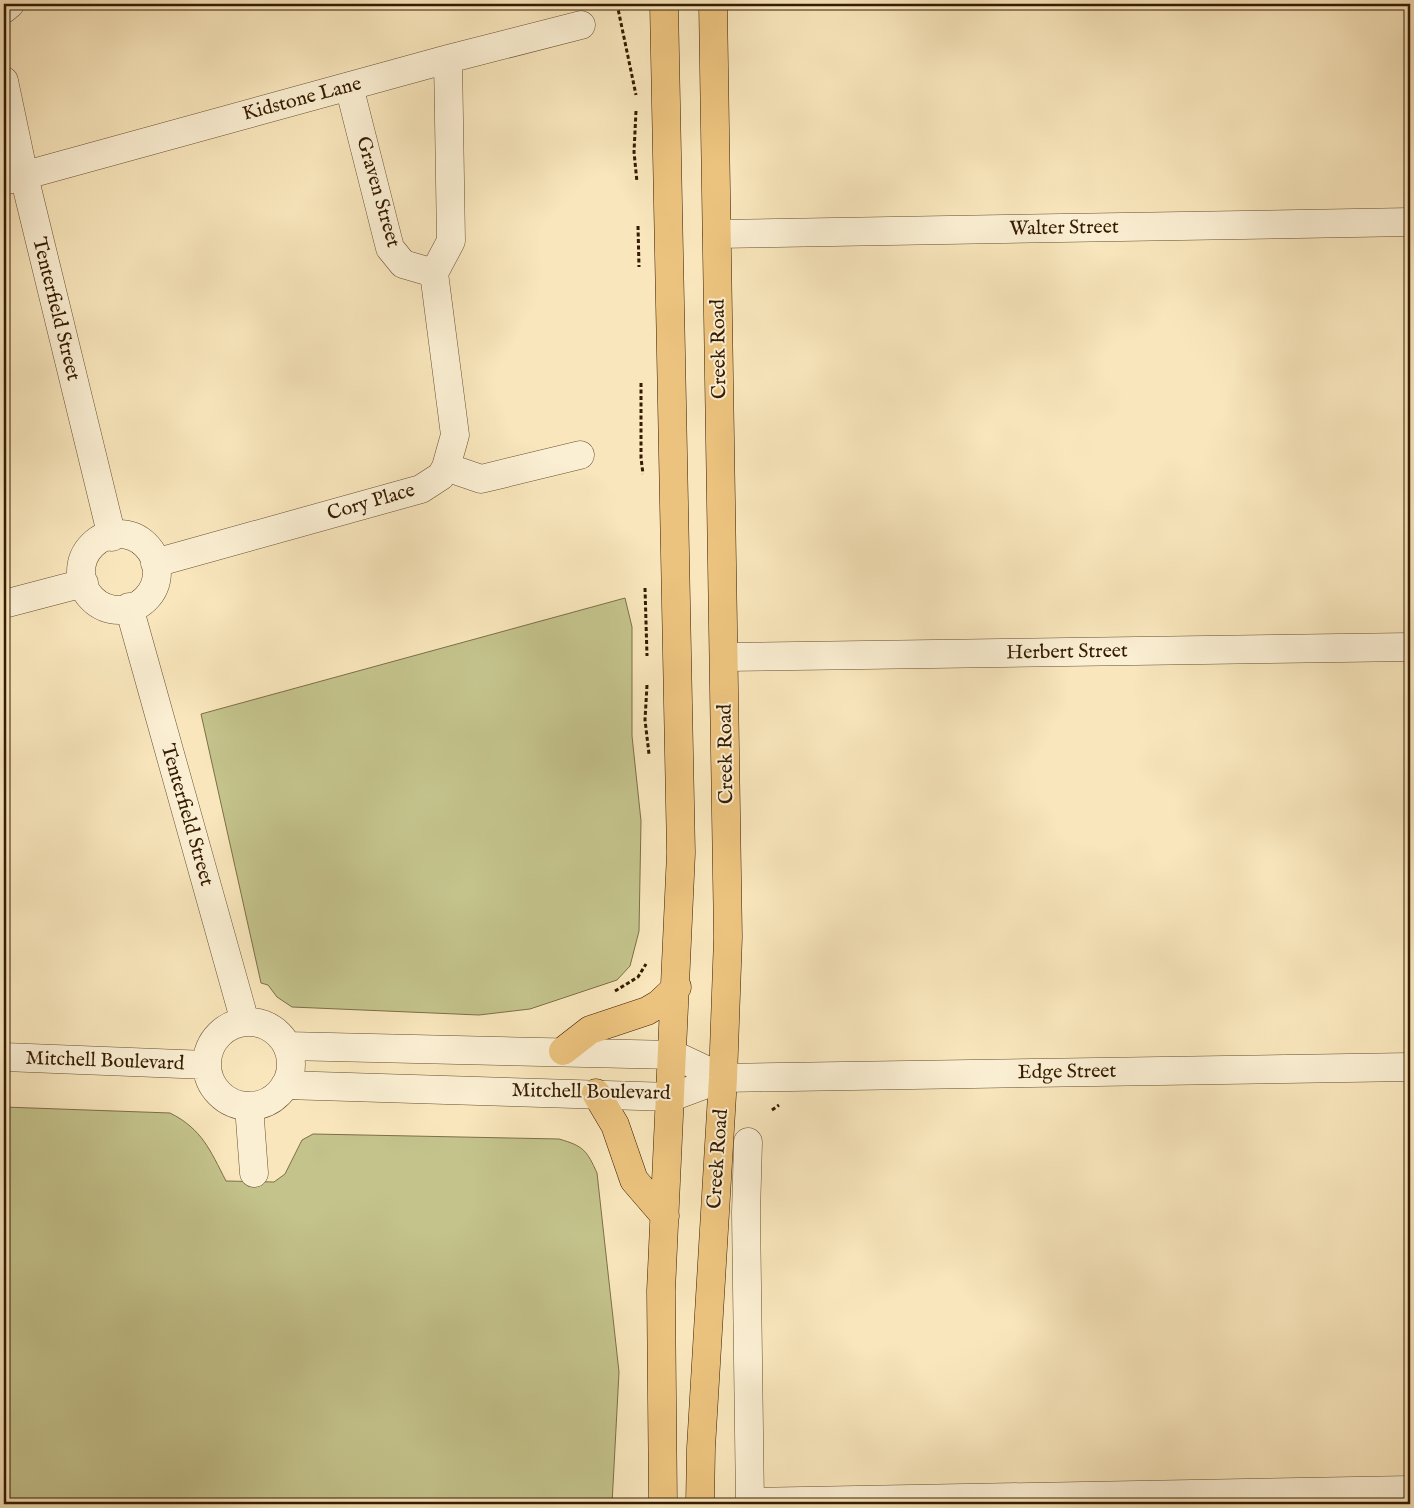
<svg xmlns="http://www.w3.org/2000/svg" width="1414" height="1508" viewBox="0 0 1414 1508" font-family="'IM FELL English',serif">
  <rect width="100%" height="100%" fill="#f9e6bc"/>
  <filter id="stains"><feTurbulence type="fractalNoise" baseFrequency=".004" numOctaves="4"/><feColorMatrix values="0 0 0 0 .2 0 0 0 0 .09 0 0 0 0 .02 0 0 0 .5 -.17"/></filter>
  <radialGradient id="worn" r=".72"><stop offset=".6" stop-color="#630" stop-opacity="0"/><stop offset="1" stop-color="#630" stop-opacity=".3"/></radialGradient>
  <!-- green -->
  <path fill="#c4c38c" stroke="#7c6f46" d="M625 598 632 627V736L641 821 639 931 630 966 617 980 530 1009 479 1015 292 1007 277 997 268 985 261 983 201 714Z
    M4 1107 170 1113C202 1129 210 1150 226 1181L274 1182 285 1174 302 1140 313 1134 559 1139C584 1146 587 1151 597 1173L619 1372 612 1504H4Z"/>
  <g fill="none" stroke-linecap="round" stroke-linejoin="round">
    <!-- minor casing -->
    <g stroke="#664e2f" stroke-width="29">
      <path id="minor" d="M4 9 10 4
        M4 81 24 176 112 537
        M349 86 390 248 403 264 434 273
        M4 181 448 59 581 25
        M717 234 1410 222
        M446 467 455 435 434 273 451 241 448 59
        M81 572a38 38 0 1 1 76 0a38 38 0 1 1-76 0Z
        M155 563 421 489 441 476 446 467 481 479 580 455
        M4 604 84 583
        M129 607 245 1022
        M725 657 1410 647
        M207 1064a42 42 0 1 1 84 0a42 42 0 1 1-84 0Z
        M287 1046 674 1055 723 1078
        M4 1057 207 1065
        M285 1085 672 1097 723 1078 1410 1067
        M249 1106 254 1173
        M748 1142 746 1213 750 1504
        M749 1502 1410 1490"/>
    </g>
    <!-- major casing -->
    <g stroke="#351b00" stroke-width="29">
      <path id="major" d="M563 1051 590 1030 647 1011 659 1004 677 987
        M596 1093 615 1125 634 1180 665 1216
        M663 1504 661 1291 681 853 664 4
        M700 1504 701 1448 723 1078 728 937 713 4"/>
    </g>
    <!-- path -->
    <path stroke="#351b00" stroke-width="3" stroke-dasharray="4 2.5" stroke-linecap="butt" d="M617 4 636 95
      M636 111 634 152 637 182
      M638 226 639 267
      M641 383V458L643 474
      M645 588 647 656
      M647 685 645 720 649 754
      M615 991 638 977 646 964
      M772 1110 779 1105"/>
    <!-- minor -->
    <use href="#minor" stroke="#fbefd3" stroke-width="28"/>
    <!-- major -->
    <use href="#major" stroke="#ecc37e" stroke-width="28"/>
  </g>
  <g text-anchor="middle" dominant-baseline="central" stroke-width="4" stroke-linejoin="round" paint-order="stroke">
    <!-- street labels -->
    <g font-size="20" fill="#351b00" stroke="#fbefd3">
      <text transform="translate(302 99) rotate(-15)">Kidstone Lane</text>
      <text transform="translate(378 192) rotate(74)">Graven Street</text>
      <text transform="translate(1064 228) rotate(-1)">Walter Street</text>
      <text transform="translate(56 309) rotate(76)">Tenterfield Street</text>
      <text transform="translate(719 349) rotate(-91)">Creek Road</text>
      <text transform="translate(371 502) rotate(-16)">Cory Place</text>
      <text transform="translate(1067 652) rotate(-1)">Herbert Street</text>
      <text transform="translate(726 754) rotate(-91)">Creek Road</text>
      <text transform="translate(187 815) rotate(74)">Tenterfield Street</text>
      <text transform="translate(105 1061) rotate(2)">Mitchell Boulevard</text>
      <text transform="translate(1067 1072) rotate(-1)">Edge Street</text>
      <text transform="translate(591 1092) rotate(1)">Mitchell Boulevard</text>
      <text transform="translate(718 1159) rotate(-86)">Creek Road</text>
    </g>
  </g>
  <!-- margin -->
  <rect width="1414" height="1508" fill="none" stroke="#f9e6bc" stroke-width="20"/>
  <rect x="5" y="5" width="1404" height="1498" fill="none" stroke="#351b00" stroke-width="2.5"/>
  <rect x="10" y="10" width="1394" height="1488" fill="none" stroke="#351b00"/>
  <rect width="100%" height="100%" filter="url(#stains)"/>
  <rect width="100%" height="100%" fill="url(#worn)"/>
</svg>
